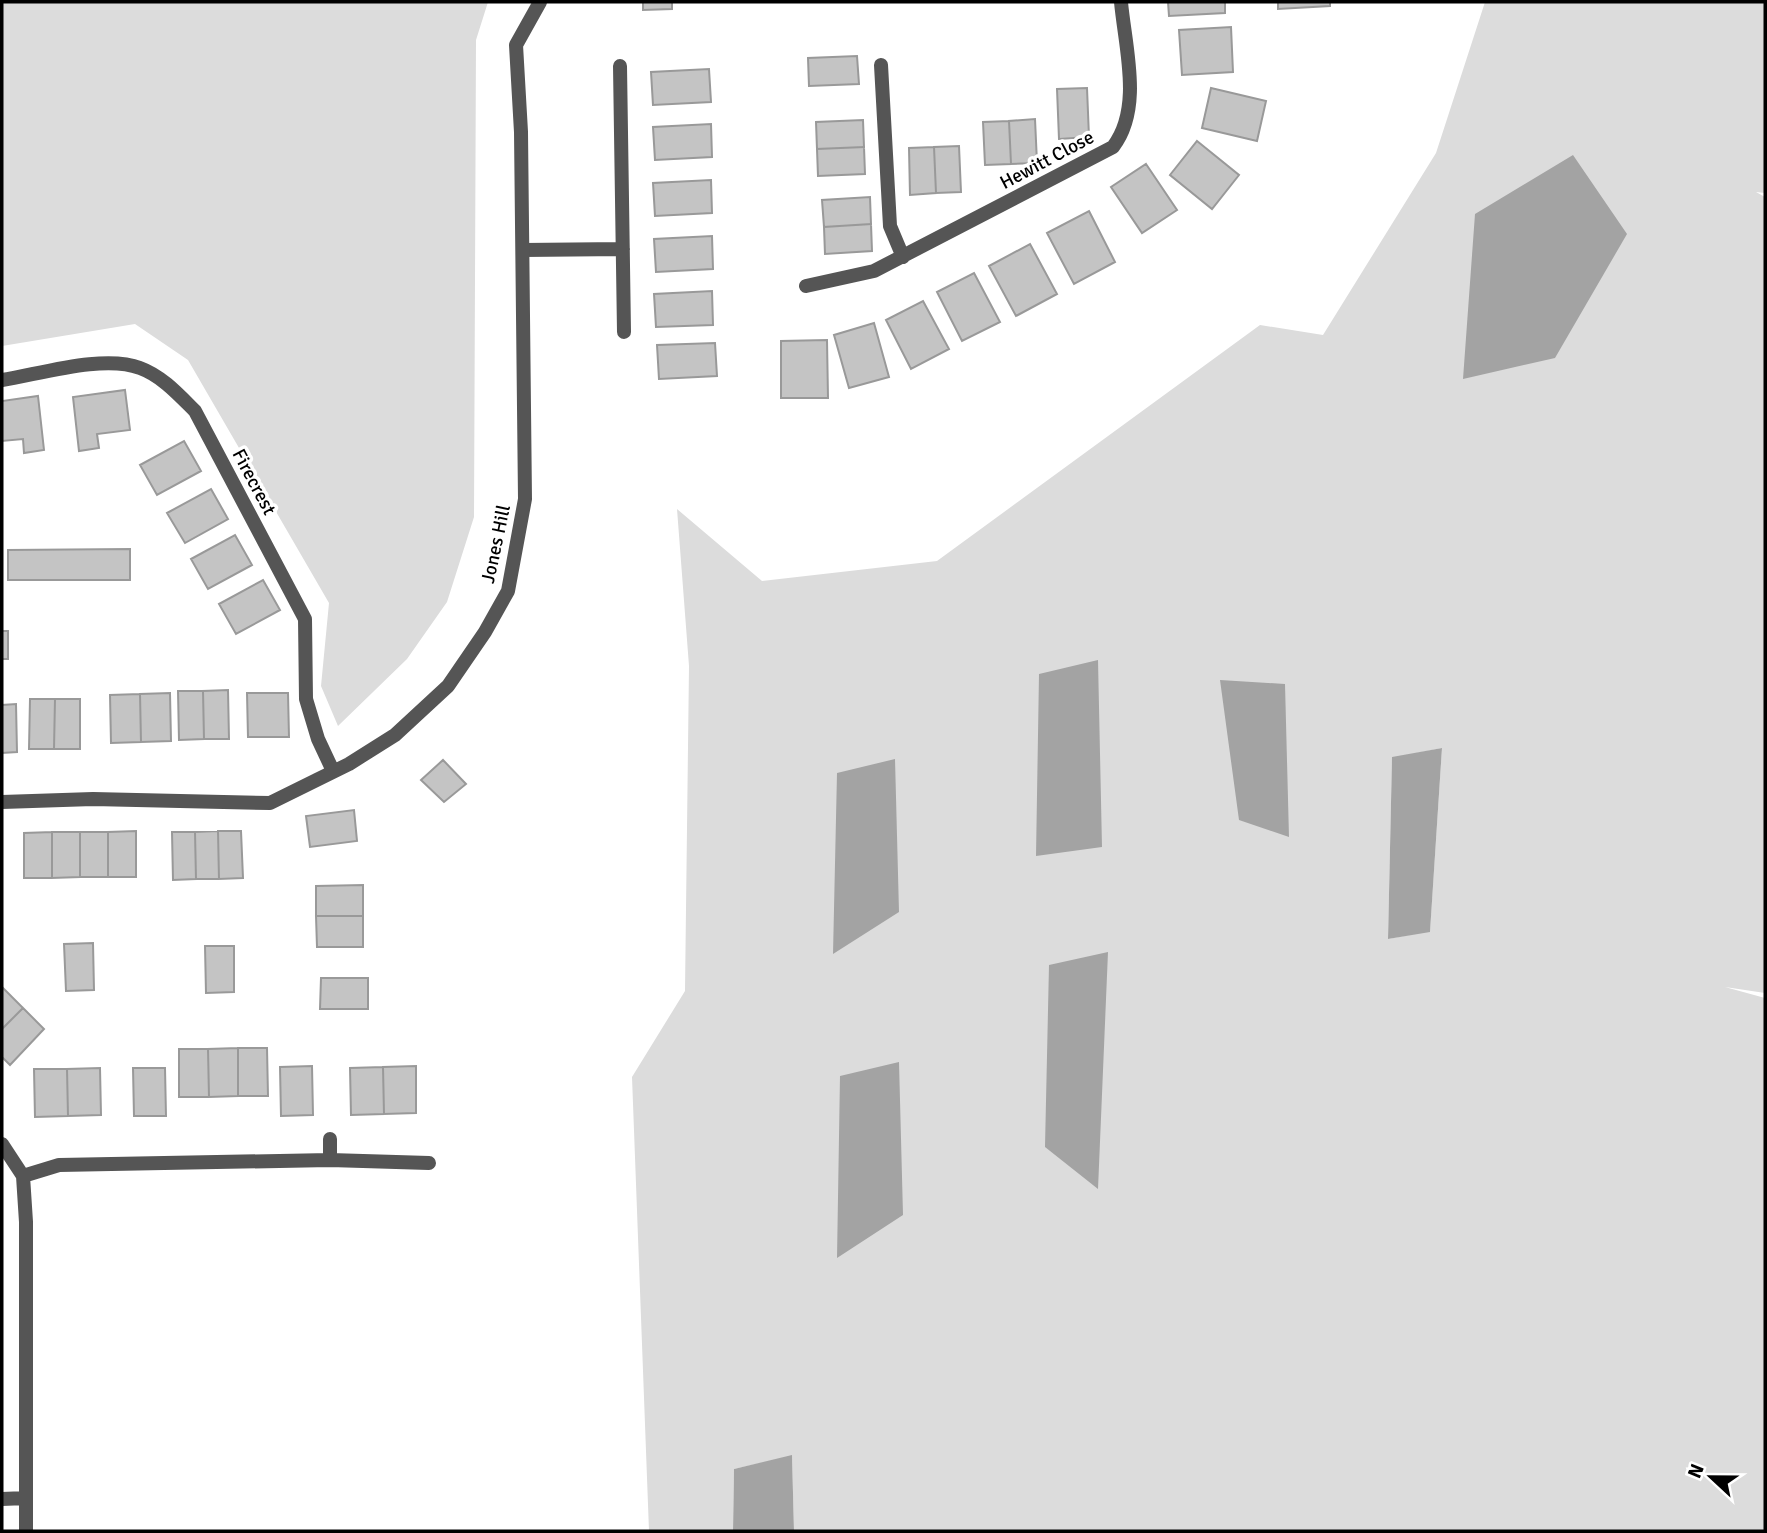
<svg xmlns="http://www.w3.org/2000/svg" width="1767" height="1533" viewBox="0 0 1767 1533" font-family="Signika,sans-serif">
  <rect width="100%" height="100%" fill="#fff"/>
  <!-- green -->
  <path fill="#dcdcdc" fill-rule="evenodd" d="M2 2H488L476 40 474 517 447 602 407 659 338 726 321 686 329 603 188 360 135 324 2 346Z
    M1485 2H1765V193L1756 192 1765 197V993L1725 987 1765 998V1531H794L792 1456 734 1469 733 1531H649L632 1077 685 991 689 666 677 509 762 581 937 561 1260 325 1323 335 1436 153ZM1442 748 1430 931 1388 939 1392 758Z"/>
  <!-- water -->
  <path fill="#a3a3a3" d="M1573 155 1627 234 1555 358 1463 379 1475 214Z
    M1098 660 1102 847 1036 856 1039 674Z
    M1220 680 1285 684 1289 837 1239 820Z
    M1442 748 1430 932 1388 939 1392 757Z
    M895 759 899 912 833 954 837 773Z
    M1108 952 1098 1189 1045 1147 1049 965Z
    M899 1062 903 1215 837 1258 840 1076Z
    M792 1455 794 1531H733L734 1469Z"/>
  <!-- building -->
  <path fill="#c4c4c4" stroke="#999" stroke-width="2" d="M643 2H672V9L643 10Z
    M1168 2H1225V13L1169 16Z
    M1278 2H1330V6L1278 9Z
    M1231 27 1233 72 1182 75 1179 30Z
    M857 56 859 84 809 86 808 58Z
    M709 69 711 102 653 105 651 72Z
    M1087 88 1089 137 1059 139 1057 89Z
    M1211 88 1266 101 1257 141 1202 128Z
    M1035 119 1037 163 1011 164 1009 121Z
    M863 120 864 147 817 149 816 122Z
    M1009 121 1011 164 985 165 983 122Z
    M711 124 712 157 655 160 653 127Z
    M1197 141 1239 175 1212 209 1170 175Z
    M959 146 961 192 936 193 934 147Z
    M864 147 865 174 818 176 817 149Z
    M934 147 936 193 910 195 909 148Z
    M1146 164 1177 210 1142 233 1111 187Z
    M711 180 712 213 655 216 653 183Z
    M870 197 871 224 824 227 822 200Z
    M1089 211 1115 262 1074 284 1047 233Z
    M871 224 872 251 825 254 824 227Z
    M712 236 713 269 656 272 654 239Z
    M1030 244 1057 294 1016 316 989 266Z
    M974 273 1000 322 962 341 937 292Z
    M712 291 713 325 656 327 654 294Z
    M923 301 949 349 911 369 886 320Z
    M874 323 889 377 849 388 834 335Z
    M827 340 828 398H781V341Z
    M715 343 717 376 659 379 657 345Z
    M125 390 130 430 97 434 99 448 79 451 73 397Z
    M38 396 44 450 24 453 23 439 2 441V401Z
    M184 441 201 471 157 495 140 465Z
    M211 489 228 519 185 543 167 513Z
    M235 535 252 565 208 589 191 559Z
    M130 549V580H8V550Z
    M263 580 280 610 236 634 219 604Z
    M2 631H8V659H2Z
    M228 690 229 739H204L203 691Z
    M178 691H203L204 739 179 740Z
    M170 693 171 741 141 742 140 694Z
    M247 693H288L289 737H248Z
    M140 694 141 742 111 743 110 695Z
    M30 699H55L54 749H29Z
    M55 699H80V749H54Z
    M16 704 17 752 2 753V705Z
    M443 760 466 784 444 802 421 780Z
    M354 810 357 841 310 847 306 816Z
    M136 831V877H108V832Z
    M218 831 219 879H196L195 832Z
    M218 831H241L243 878 219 879Z
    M52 832V878H24V833Z
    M52 832H80V877L52 878Z
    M80 832H108V877H80Z
    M172 832H195L196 879 173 880Z
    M363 885V916H316V886Z
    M316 916H363V947H317Z
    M93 943 94 990 66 991 64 944Z
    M205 946H234V992L206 993Z
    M321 978H368V1009H320Z
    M2 987 23 1008 2 1029Z
    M23 1008 44 1029 10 1065 2 1057V1029Z
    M238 1048V1096L209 1097 208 1049Z
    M238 1048H267L268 1096H238Z
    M179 1049H208L209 1097H179Z
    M312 1066 313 1115 281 1116 280 1067Z
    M416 1066V1113L384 1114 383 1067Z
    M383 1067 384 1114 351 1115 350 1068Z
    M100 1068 101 1115 68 1116 67 1069Z
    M133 1068H165L166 1116H134Z
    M34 1069H67L68 1116 35 1117Z"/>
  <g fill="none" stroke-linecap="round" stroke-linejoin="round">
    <!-- service -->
    <path stroke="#555" stroke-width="14" d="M620 66 624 332
      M523 250 623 249"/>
    <!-- minor -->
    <path stroke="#555" stroke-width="14" d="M881 65 890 226 903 257
      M806 286 874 271 1113 147C1143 108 1125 47 1121 2
      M2 380C40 374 104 354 140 368 162 376 179 395 195 411L305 619 306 699 318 739 333 771
      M2 802 93 799 270 803 349 764 395 735 448 686 485 632 508 591 525 499 521 132 516 45 540 2
      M330 1139V1160
      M2 1144 23 1176 26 1222V1531
      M23 1176 59 1165 330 1160 429 1163
      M2 1499 26 1498"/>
  </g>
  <g text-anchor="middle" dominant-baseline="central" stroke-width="7" stroke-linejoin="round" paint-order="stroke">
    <!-- street labels -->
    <g font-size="19" fill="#000" stroke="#fff">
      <text transform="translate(1047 160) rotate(-28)">Hewitt Close</text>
      <text transform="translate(254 482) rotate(62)">Firecrest</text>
      <text transform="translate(496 544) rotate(-78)">Jones Hill</text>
    </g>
  </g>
  <!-- border -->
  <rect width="1767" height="1533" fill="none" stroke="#000000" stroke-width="7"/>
  <!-- north arrow -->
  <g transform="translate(1711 1477) rotate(292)" stroke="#ffffff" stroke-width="5" paint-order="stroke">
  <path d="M0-5L12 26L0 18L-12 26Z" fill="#000000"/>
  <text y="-10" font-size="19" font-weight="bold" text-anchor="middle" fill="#000000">N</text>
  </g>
</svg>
